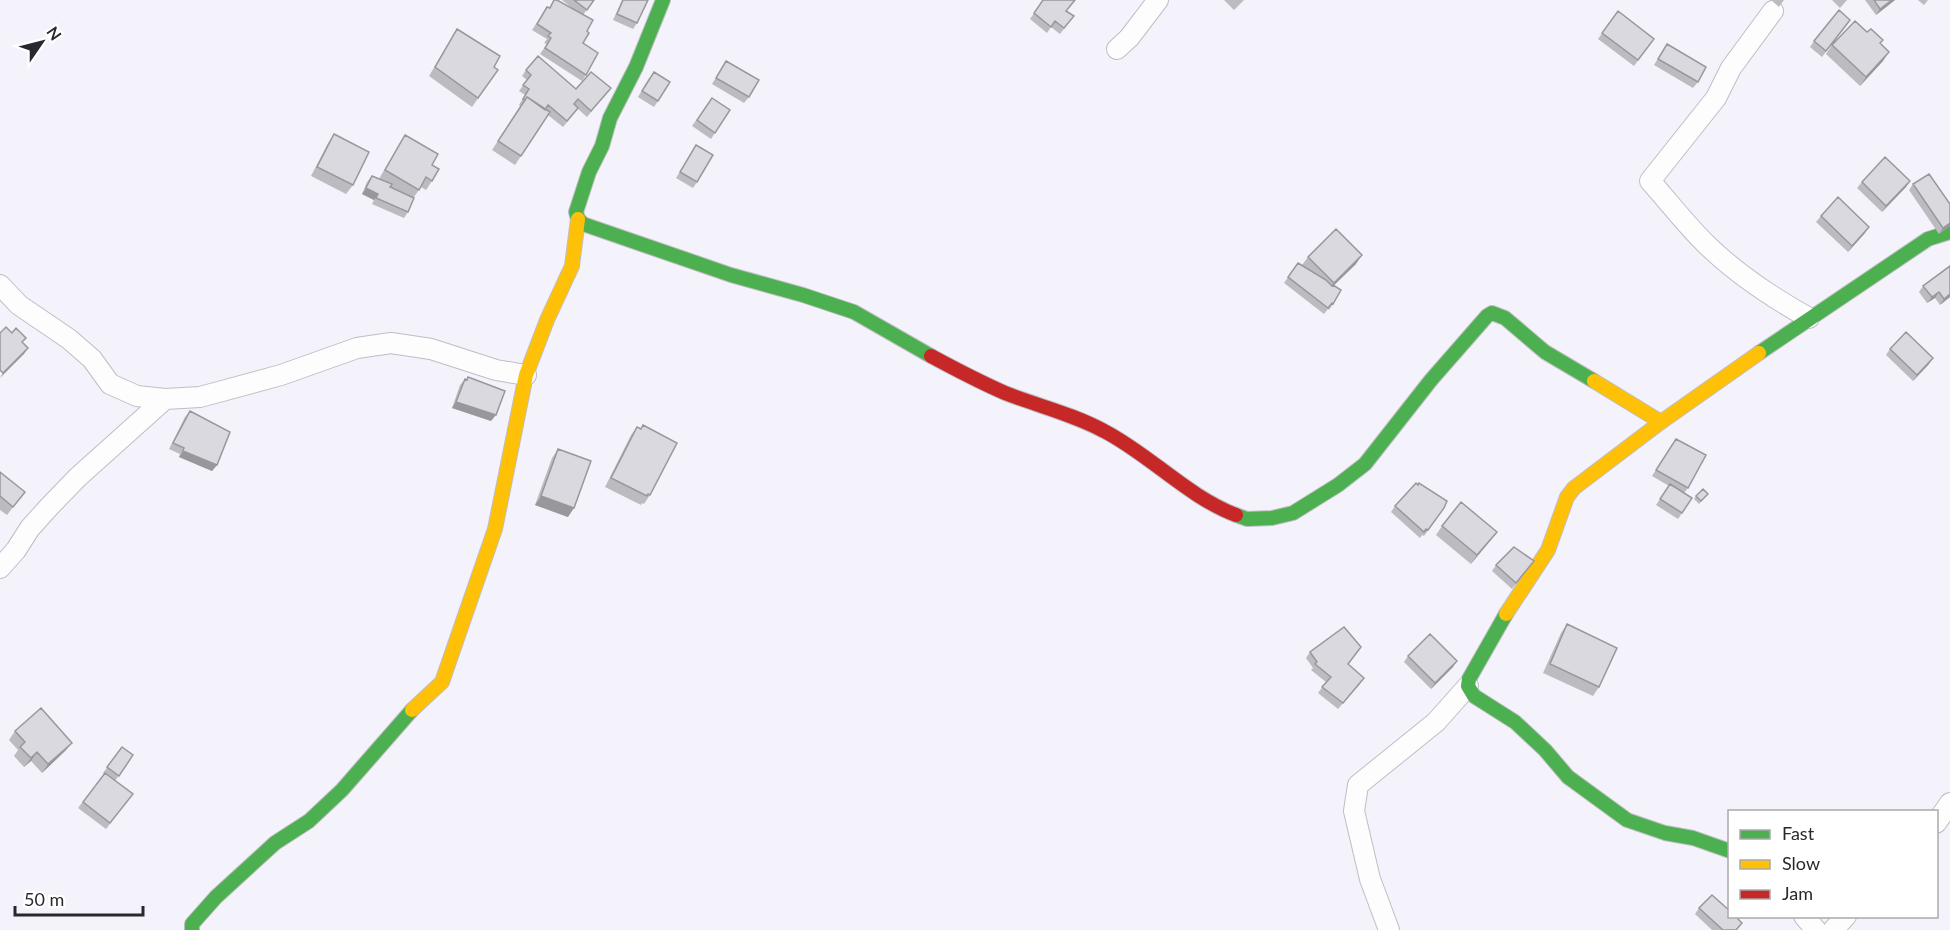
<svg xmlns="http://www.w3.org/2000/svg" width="1950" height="930" viewBox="0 0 1950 930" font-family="Lato,sans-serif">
  <rect width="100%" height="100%" fill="#f4f2fa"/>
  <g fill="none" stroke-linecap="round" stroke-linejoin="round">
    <!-- street casing -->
    <g stroke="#bfbec4" stroke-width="22">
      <path id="street" d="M1773 11 1731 68 1716 98 1650 181C1669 202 1687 226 1708 246 1738 275 1773 298 1809 318
        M1117 49 1129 38 1158 0
        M0 285 19 305 69 339 92 359 110 384 137 396 165 399
        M0 568 16 550 30 528 49 507 78 477 165 399 200 397 281 375 357 348 391 343 431 349 496 370 526 375
        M1936 823 1950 803
        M1804 916 1816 930
        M1389 930 1370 879 1354 811 1358 785 1436 722 1468 686
        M1833 930 1846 916"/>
    </g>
    <!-- fast casing -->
    <g stroke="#bfbec4" stroke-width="16">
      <path id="fast" d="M663 0 636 67 610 118 602 146 589 172 576 212 578 219 583 224 731 275 803 295 854 312 931 356
        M1759 353 1928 239 1950 232
        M1236 515 1247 519 1272 518 1293 513 1338 485 1365 464 1431 380 1487 316 1492 313 1505 318 1545 352 1594 381
        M1506 614 1469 679 1468 686 1474 696 1515 722 1545 750 1568 777 1627 820 1665 833 1693 838 1730 851
        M192 930V924L216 897 275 843 309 821 342 790 412 710"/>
    </g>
    <!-- slow casing -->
    <g stroke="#bfbec4" stroke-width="16">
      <path id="slow" d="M1594 381 1661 422
        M1506 614 1548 550 1567 497 1574 488 1661 422 1759 353
        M412 710 442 682 495 529 526 375 547 320 572 266 578 219"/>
    </g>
    <!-- jam casing -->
    <g stroke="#bfbec4" stroke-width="16">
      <path id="jam" d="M931 356C955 369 980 382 1005 393 1038 406 1073 414 1104 431 1149 454 1188 497 1236 515"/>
    </g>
    <!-- street -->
    <use href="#street" stroke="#fdfdfe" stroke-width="20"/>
    <!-- fast -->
    <use href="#fast" stroke="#4caf50" stroke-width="14"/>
    <!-- slow -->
    <use href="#slow" stroke="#ffc107" stroke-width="14"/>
    <!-- jam -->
    <use href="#jam" stroke="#c62828" stroke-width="14"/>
  </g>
  <!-- wall -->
  <path fill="#bbbbc0" d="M554 0 576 11 562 0H594L583 15 587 31 583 43 586 75 582 81 540 54 547 44 544 43 547 39 532 30 547 7 549 8Z
    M622 0H648L637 23 633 29 613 20Z
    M1043 0 1067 11 1074 16 1060 34 1051 27 1047 33 1030 19Z
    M1224 0H1244L1234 10Z
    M1771 0H1784L1779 7Z
    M1832 0H1847L1840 8Z
    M1865 0H1895L1876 15Z
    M1918 0H1928L1924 5Z
    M1618 11 1654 39 1634 66 1598 39Z
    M1846 26 1822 57 1810 47 1814 41Z
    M457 29 494 67 498 70 472 107 429 76Z
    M1867 32 1883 40 1880 44 1883 61 1860 86 1826 54 1832 45Z
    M1667 44 1698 82 1693 88 1654 65Z
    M726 61 749 97 744 103 712 84Z
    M526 70 576 89 606 94 587 117 578 109 563 127 548 115 515 165 492 150 520 106 519 105 525 95 519 91 527 80 522 76Z
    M649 78 658 101 654 107 638 97Z
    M712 98 730 110 711 139 692 126Z
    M334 134 353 185 346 194 311 176 328 143Z
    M405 135 432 165V181L426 190 421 187 414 197 408 212 404 218 372 204 374 200 362 194 367 182 372 176 379 179 399 144Z
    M696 145 697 182 693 188 676 178Z
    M1910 181 1906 187 1882 212 1857 188 1862 182Z
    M1913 184 1950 226 1939 234 1909 190Z
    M1821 216 1865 233 1848 252 1816 222Z
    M1308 257 1356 264 1334 285 1333 304 1329 310 1328 309 1324 314 1284 283 1298 263 1302 265Z
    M1950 266V297L1940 305 1935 298 1927 303 1919 292 1923 286Z
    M1890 349 1929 364 1913 381 1886 355Z
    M468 377 491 421 452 408 460 385 465 379 466 380Z
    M190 411 217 465 212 471 179 457 180 454 169 449 185 417Z
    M637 427 650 495 644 504 642 503 641 505 605 487 631 435Z
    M1676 439 1688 488 1684 493 1682 513 1678 519 1656 505 1669 486 1652 476Z
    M558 449 568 517 535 505 552 458Z
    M0 472 18 501 7 515 0 510Z
    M1708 494 1699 504 1694 499 1696 496Z
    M1395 506 1444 508 1424 536 1422 535 1420 538 1391 512Z
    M1442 526 1497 532 1471 564 1436 535Z
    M1496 565 1529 567 1512 589 1492 571Z
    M1567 624 1599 687 1593 696 1543 673 1561 633Z
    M1361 647 1348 664 1360 684 1338 709 1318 693 1326 682 1311 670 1313 668 1306 658 1310 652Z
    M1408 656 1453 667 1431 689 1404 662Z
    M15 731 72 743 65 751 42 773 31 761 24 767 14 756 18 750 9 740Z
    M122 747 133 755 115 781 133 794 106 829 78 808 104 774 103 773Z
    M1699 908 1742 923 1737 930H1712L1695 914Z"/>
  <!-- shaded-wall -->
  <path fill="#98989c" d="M1892 0H1895L1876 15 1880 9Z
    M1889 52 1883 61 1860 86 1866 77Z
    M1910 181 1906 187 1882 212 1886 206Z
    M366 188 378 194 374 200 362 194Z
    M1950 223V226L1939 234 1943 228Z
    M1869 227 1865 233 1848 252 1852 246Z
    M1362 255 1356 264 1327 292 1334 283Z
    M1939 292 1935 298 1927 303 1932 297Z
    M1950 294V297L1940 305 1944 299Z
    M28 348 24 354 0 378 3 373Z
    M1933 358 1929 364 1913 381 1917 375Z
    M456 402 496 415 491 421 452 408Z
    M183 451 217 465 212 471 179 457Z
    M541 496 574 508 568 517 535 505Z
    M1497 532 1490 541 1471 564 1477 555Z
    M1457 661 1453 667 1431 689 1435 683Z
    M72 743 65 751 42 773 48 764Z
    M37 752 31 761 24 767 31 758Z"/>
  <!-- building -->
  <path fill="#d9d9df" stroke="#98989c" stroke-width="1.5" d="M554 0H557L593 20 587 31 589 33 583 43 598 53 586 75 545 48 551 38 548 36 551 33 537 24 547 7 550 8Z
    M574 0H594L587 10Z
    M623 0H648L637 23 617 14Z
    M1043 0H1075L1066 11 1074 16 1064 28 1055 21 1051 27 1034 13Z
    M1874 0H1892L1880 9Z
    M1839 10 1850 20 1826 51 1814 41Z
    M1618 11 1654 39 1638 60 1602 33Z
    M1855 21 1867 32 1871 29 1883 40 1880 43 1889 52 1866 77 1832 45Z
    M457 29 500 56 494 67 498 70 478 98 435 67Z
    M1667 44 1706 67 1698 82 1658 59Z
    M538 56 576 89 591 72 611 88 591 111 578 99 574 104 578 108 567 121 548 105 545 110 527 97 525 100 523 99 529 89 523 85 531 75 526 70Z
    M726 61 759 80 749 97 716 78Z
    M654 72 670 82 658 101 642 91Z
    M527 97 550 112 521 156 498 141Z
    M712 98 730 110 715 133 697 120Z
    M334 134 369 152 353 185 317 167Z
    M405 135 438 154 432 165 439 169 432 181 426 177 419 190 385 170Z
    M696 145 713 155 697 182 680 172Z
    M1885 157 1910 181 1886 206 1862 182Z
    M1929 174 1950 204V223L1943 228 1913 184Z
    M372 176 392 184 390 187 414 198 408 212 376 198 378 194 366 188Z
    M1838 197 1869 227 1852 246 1821 216Z
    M1336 229 1362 255 1334 283 1308 257Z
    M1298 263 1326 280 1332 286 1333 285 1341 290 1333 304 1332 303 1328 308 1288 277Z
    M1950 266V294L1944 299 1939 292 1932 297 1923 286Z
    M6 327 12 333 16 328 26 338 22 342 28 348 3 373 0 370V333Z
    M1906 332 1933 358 1917 375 1890 349Z
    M468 377 505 391 496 415 456 402 465 379 467 380Z
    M190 411 230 432 217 465 183 451 184 448 173 443Z
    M643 425 677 443 650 495 648 494 647 496 611 478 637 427 641 429Z
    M1676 439 1706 455 1688 488 1656 470Z
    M558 449 591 461 574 508 541 496Z
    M0 472 25 492 13 507 0 496Z
    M1416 483 1418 485 1419 483 1447 501 1444 508 1428 530 1426 529 1424 532 1395 506Z
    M1670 484 1692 498 1682 513 1660 499Z
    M1703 489 1708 494 1701 501 1696 496Z
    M1461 502 1497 532 1477 555 1442 526Z
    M1514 547 1534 561 1516 583 1496 565Z
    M1567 624 1617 648 1599 687 1550 664Z
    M1344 627 1361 647 1348 664 1364 678 1343 703 1322 687 1331 677 1315 664 1317 662 1310 652Z
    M1430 634 1457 661 1435 683 1408 656Z
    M41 708 72 743 48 764 37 752 31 758 20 747 25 742 15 731Z
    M122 747 133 755 119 776 107 767Z
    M105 773 133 794 110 823 83 802Z
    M1712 895 1730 911V916H1735L1742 923 1736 930H1723L1699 908Z"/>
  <!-- legend -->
  <rect x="1728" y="810" width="210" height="108" fill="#ffffff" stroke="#aaa9ab" stroke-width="1.5"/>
  <rect x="1740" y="830" width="30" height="9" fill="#4caf50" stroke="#aaa9ab" stroke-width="1.5"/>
  <text x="1782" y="840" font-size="18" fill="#2a282e">Fast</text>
  <rect x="1740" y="860" width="30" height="9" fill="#ffc107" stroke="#aaa9ab" stroke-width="1.5"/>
  <text x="1782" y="870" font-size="18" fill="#2a282e">Slow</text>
  <rect x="1740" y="890" width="30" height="9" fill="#c62828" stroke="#aaa9ab" stroke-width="1.5"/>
  <text x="1782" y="900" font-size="18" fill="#2a282e">Jam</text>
  <!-- north arrow -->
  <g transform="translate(42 42) rotate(55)" stroke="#ffffff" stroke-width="4.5" paint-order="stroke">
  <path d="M0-4.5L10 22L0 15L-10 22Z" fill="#2a282e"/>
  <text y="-9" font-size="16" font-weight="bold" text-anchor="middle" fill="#2a282e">N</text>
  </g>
  <!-- scale -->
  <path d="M15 906v9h128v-9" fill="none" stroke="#2a282e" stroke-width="3"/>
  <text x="24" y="906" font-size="18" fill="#2a282e" stroke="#ffffff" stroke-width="4.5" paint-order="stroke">50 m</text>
</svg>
